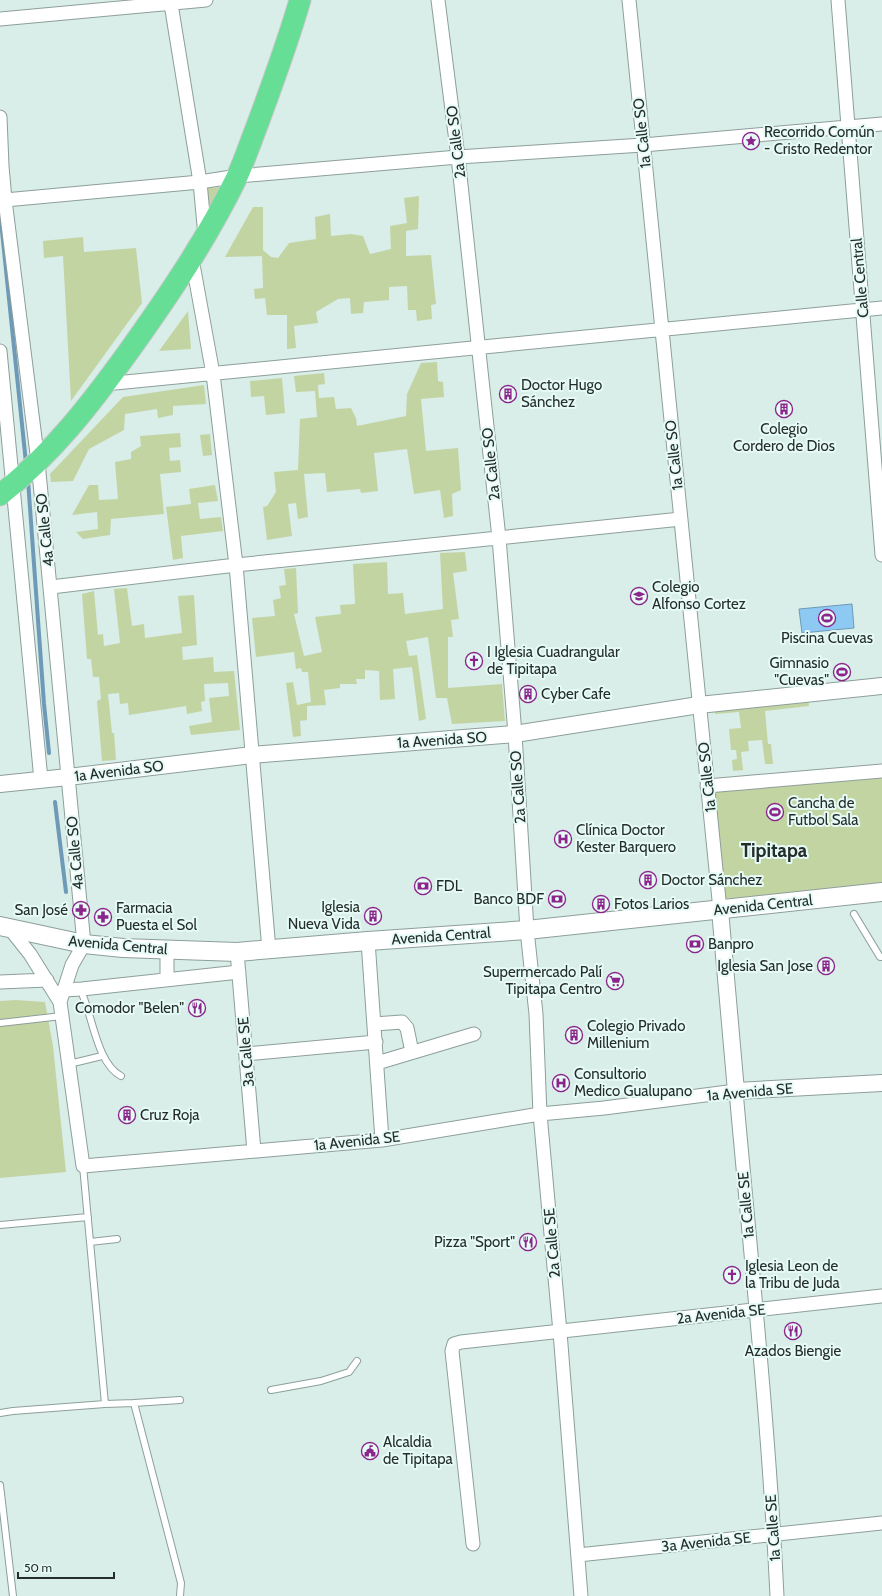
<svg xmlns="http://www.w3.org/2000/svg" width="882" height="1596" viewBox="0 0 882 1596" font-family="Cabin,sans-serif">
  <rect width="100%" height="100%" fill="#d9ede9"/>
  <!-- green -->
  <path fill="#c3d4a3" d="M222 187 210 215 206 188Z
    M419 196 418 229 406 231V256L431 255 436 304 431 305 432 319 417 321 416 310H408L407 286 389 287V300L364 302 363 313 351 314 350 298 338 299 316 312 318 323 294 326 296 348 287 349V315H267L265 298 255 299 254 289 263 288 262 256 225 257 253 207H263V250L271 257 278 258 289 243 316 239 315 217 330 214 331 236 351 234 363 236 370 254 391 249 390 226 407 223 404 198Z
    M83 237 84 252 136 248 142 303 71 401 63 256 44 258 43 241Z
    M188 311 191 349 159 351Z
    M437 362 438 381 443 382 444 397 421 399 426 451 458 448 461 490 452 494 453 516 444 518 440 490 414 494 407 449 374 453 378 491 361 493 360 489 327 492 325 473 304 474 308 517 298 519 296 503 288 504 292 536 267 540 263 507 267 506 276 492 274 472 298 470 300 419 317 417 315 391 296 392 294 376 324 373 325 384 318 385 319 398 334 397 336 409 351 408 356 418 357 426 406 416 407 394 421 363Z
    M282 378 285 413 266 415 264 396 251 397 250 381Z
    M204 385 206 404 173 406V415L158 418 157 409 125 414 124 430 89 449 73 481 51 482 50 474 123 397Z
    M180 433 181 447 169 448 170 461 180 460 181 472 160 474 164 514 111 519 110 535 83 539 76 532 98 529 97 512 72 515 89 485H98L99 500 118 499 115 462 131 459V452L141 446 140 436Z
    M210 434 212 455 203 456 200 435Z
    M215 485 218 501 198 503 200 519 221 517 223 531 181 536 183 558 173 560 166 507 191 504 189 489Z
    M465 552 467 571 453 573 459 619 451 620 453 637H448V688L502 684 505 721 452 724 447 698H436L428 637 406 641 409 656 417 655 426 719 419 721 412 667 393 669 395 699 380 700 379 671 365 670V679H356L357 684H340V688L324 690 326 705 307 706V720L300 721 301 736 293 737 286 683 293 682 297 705 311 702 308 672H302L301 668 296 669 294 652 256 657 252 618 275 616 273 600 281 598 279 586 286 585 284 569 296 568 298 613 294 614 304 656 322 652 315 617 341 614 340 605 355 604 353 564 387 562 388 594 403 593 405 614 443 609 440 553Z
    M127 588 132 626 144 624 145 638 182 633 178 596 194 595 197 645 182 647 183 660 213 657 214 672 234 671 240 730 191 735 189 726 212 722 209 698 229 696 228 683 204 684 205 701 201 702 202 711 187 714 186 706 129 715 128 703 120 704 119 693 108 694 112 733H114L116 760 102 761 97 701 101 699 99 677H93L91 659H87L82 594 94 591 98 635 103 634 104 646 120 643 114 589Z
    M808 696 809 706 765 711 768 744H771L773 764H765L762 740 748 741 749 751 741 752 743 770 733 771 732 760 737 759 736 750H731L729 729 741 728 739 712 715 714 714 705Z
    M882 773V884L723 899 713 789Z
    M16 1000 45 1002 53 1046 66 1172 0 1178V1001Z"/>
  <!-- water -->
  <path fill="#8dc9f3" stroke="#6e9ab7" d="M852 604 854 628 802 633 799 609Z"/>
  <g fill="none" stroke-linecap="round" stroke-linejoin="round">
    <!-- stream -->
    <path stroke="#6e9ab7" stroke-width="4" d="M0 212 26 463
      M28 480 44 704 49 753
      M55 802 66 892"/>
    <!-- service casing -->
    <g stroke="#8d9f9b" stroke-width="8">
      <path id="service" d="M854 914 880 957H882
        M82 989 83 996C93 1020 98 1064 121 1076
        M0 1023 62 1016
        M69 1064 102 1056
        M83 1166 105 1404 134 1403 181 1583 180 1596
        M0 1225 88 1217
        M90 1242 117 1239
        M271 1390 321 1381 349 1372 357 1361
        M134 1403 180 1400
        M0 1413 13 1411 105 1404
        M0 1485 13 1596"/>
    </g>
    <!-- minor casing -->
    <g stroke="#8d9f9b" stroke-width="15">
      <path id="minor" d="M438 0 458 157 499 538 515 734 527 930 536 1014 540 1114 560 1332 581 1596
        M629 0 720 910
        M838 0 882 555
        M171 4 200 182 205 236
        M0 19 206 0
        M0 117 2 166 5 200 38 462 84 944 72 965 60 1002
        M5 200 200 182 238 176 458 157 643 145 882 124
        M192 259 213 374 236 565 269 950
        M0 351 41 780
        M105 384 882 308
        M51 587 236 565 681 519
        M707 786 882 771
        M11 930 30 954 60 1002 83 1166 382 1140 540 1114 604 1108 736 1091C751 1259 769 1427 777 1596
        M368 941 382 1140
        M167 950V979
        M237 952 254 1151
        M0 982 47 980
        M63 990 82 989 239 972
        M374 1024 402 1022 407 1028 412 1052
        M246 1054 376 1042
        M377 1063 474 1034
        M473 1544 452 1351 454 1344 461 1342 882 1296
        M578 1555 882 1523"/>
    </g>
    <!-- tertiary casing -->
    <g stroke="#8d9f9b" stroke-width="18">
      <path id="tertiary" d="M0 784 68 777 252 755 515 734 699 705 882 686
        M720 910 736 1091 882 1083"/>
    </g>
    <!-- secondary casing -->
    <g stroke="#8d9f9b" stroke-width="20">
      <path id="secondary" d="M0 926 84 944 123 948 237 952 368 941 527 930 882 892"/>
    </g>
    <!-- trunk casing -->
    <g stroke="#c6c8c8" stroke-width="23">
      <path id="trunk" d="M0 495C52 454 90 405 129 351 169 295 207 239 237 177 245 159 251 141 258 123 273 82 288 42 300 0"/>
    </g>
    <!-- service -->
    <use href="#service" stroke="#fff" stroke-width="6"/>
    <!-- minor -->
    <use href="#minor" stroke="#fff" stroke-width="13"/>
    <!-- tertiary -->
    <use href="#tertiary" stroke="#fff" stroke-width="16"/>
    <!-- secondary -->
    <use href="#secondary" stroke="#fff" stroke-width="18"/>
    <!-- trunk -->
    <use href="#trunk" stroke="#66de96" stroke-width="21"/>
  </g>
  <!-- icons -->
  <defs>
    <g id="sight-ring" transform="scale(0.9)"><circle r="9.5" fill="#e6faf6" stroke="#8c258b" stroke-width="1.5"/><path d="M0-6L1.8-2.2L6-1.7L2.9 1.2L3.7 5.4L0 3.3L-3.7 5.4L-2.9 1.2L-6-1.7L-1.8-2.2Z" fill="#8c258b"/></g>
    <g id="building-ring" transform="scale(0.9)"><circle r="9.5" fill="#e6faf6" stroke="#8c258b" stroke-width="1.5"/><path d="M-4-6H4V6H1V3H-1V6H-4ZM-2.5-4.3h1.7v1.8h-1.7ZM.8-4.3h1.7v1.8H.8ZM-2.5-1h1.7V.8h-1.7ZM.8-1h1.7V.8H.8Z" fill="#8c258b"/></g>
    <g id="university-ring" transform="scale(0.9)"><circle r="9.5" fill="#e6faf6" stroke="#8c258b" stroke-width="1.5"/><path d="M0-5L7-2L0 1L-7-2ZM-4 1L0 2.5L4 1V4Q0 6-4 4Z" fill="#8c258b"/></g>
    <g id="stadium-ring" transform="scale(0.9)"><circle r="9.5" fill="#e6faf6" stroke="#8c258b" stroke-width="1.5"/><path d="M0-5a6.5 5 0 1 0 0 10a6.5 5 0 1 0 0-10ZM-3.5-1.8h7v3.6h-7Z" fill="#8c258b"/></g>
    <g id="church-ring" transform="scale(0.9)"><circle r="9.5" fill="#e6faf6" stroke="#8c258b" stroke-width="1.5"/><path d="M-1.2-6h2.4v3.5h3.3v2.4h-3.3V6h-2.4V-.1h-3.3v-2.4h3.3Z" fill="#8c258b"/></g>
    <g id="hospital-ring" transform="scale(0.9)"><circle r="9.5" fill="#e6faf6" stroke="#8c258b" stroke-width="1.5"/><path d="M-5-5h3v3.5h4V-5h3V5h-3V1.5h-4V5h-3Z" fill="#8c258b"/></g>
    <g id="bank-ring" transform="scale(0.9)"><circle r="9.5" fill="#e6faf6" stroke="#8c258b" stroke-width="1.5"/><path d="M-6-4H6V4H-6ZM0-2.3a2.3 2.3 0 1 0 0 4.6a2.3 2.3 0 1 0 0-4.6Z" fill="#8c258b"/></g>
    <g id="pharmacy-ring" transform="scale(0.9)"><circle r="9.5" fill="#e6faf6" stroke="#8c258b" stroke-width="1.5"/><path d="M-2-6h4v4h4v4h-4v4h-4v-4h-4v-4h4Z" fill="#8c258b"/></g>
    <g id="supermarket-ring" transform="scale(0.9)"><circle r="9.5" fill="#e6faf6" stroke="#8c258b" stroke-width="1.5"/><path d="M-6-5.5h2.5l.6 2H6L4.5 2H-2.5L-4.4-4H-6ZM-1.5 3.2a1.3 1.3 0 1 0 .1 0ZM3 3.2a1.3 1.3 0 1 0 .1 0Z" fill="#8c258b"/></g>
    <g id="restaurant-ring" transform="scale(0.9)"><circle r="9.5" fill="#e6faf6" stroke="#8c258b" stroke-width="1.5"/><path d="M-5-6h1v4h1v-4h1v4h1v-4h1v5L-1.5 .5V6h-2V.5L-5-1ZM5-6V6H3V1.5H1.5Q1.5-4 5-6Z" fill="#8c258b"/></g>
    <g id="civic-ring" transform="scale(0.9)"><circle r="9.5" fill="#e6faf6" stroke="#8c258b" stroke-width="1.5"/><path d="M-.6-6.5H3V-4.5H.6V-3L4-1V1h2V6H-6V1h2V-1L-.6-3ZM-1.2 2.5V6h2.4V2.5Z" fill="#8c258b"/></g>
  </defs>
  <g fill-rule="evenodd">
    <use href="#sight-ring" x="751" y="141"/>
    <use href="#building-ring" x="508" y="394"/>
    <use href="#building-ring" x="784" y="409"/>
    <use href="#university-ring" x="639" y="596"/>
    <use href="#stadium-ring" x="827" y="618"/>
    <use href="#church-ring" x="474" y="661"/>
    <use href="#stadium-ring" x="842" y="672"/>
    <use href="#building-ring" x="528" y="694"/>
    <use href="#stadium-ring" x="775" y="812"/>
    <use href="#hospital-ring" x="563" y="839"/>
    <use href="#building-ring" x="648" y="880"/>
    <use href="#bank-ring" x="423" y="886"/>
    <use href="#bank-ring" x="557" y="899"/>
    <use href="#building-ring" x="601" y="904"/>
    <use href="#pharmacy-ring" x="81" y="910"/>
    <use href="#building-ring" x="373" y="916"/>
    <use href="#pharmacy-ring" x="103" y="917"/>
    <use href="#bank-ring" x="695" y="944"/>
    <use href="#building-ring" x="826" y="966"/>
    <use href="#supermarket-ring" x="615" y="981"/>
    <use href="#restaurant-ring" x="197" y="1008"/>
    <use href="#building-ring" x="574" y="1035"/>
    <use href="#hospital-ring" x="561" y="1083"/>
    <use href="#building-ring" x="127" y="1115"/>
    <use href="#restaurant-ring" x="528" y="1242"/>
    <use href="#church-ring" x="732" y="1275"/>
    <use href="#restaurant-ring" x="793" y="1331"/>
    <use href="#civic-ring" x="370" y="1451"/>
  </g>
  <g text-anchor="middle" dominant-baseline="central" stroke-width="4" stroke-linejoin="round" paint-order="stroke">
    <!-- poi labels -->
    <g font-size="15" fill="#252d2b" stroke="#e6faf6" text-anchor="start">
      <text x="764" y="132">Recorrido Común<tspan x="764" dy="17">- Cristo Redentor</tspan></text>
      <text x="521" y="385">Doctor Hugo<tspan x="521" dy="17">Sánchez</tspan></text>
      <text x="784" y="429" text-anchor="middle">Colegio<tspan x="784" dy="17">Cordero de Dios</tspan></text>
      <text x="652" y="587">Colegio<tspan x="652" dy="17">Alfonso Cortez</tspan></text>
      <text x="827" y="638" text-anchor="middle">Piscina Cuevas</text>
      <text x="487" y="652">I Iglesia Cuadrangular<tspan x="487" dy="17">de Tipitapa</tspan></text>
      <text x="829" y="663" text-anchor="end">Gimnasio<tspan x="829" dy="17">"Cuevas"</tspan></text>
      <text x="541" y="694">Cyber Cafe</text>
      <text x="788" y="803">Cancha de<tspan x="788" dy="17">Futbol Sala</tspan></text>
      <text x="576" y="830">Clínica Doctor<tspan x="576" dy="17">Kester Barquero</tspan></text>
      <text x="661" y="880">Doctor Sánchez</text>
      <text x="436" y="886">FDL</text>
      <text x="544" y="899" text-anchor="end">Banco BDF</text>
      <text x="614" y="904">Fotos Larios</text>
      <text x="360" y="907" text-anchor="end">Iglesia<tspan x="360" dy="17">Nueva Vida</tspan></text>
      <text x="116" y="908">Farmacia<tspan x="116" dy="17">Puesta el Sol</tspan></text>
      <text x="68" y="910" text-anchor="end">San José</text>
      <text x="708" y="944">Banpro</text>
      <text x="813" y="966" text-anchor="end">Iglesia San Jose</text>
      <text x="602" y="972" text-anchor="end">Supermercado Palí<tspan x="602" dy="17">Tipitapa Centro</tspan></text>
      <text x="184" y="1008" text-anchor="end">Comodor "Belen"</text>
      <text x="587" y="1026">Colegio Privado<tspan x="587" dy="17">Millenium</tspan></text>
      <text x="574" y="1074">Consultorio<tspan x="574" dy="17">Medico Gualupano</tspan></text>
      <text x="140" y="1115">Cruz Roja</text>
      <text x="515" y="1242" text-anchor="end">Pizza "Sport"</text>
      <text x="745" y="1266">Iglesia Leon de<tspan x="745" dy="17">la Tribu de Juda</tspan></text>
      <text x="793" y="1351" text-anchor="middle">Azados Biengie</text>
      <text x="383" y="1442">Alcaldia<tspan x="383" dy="17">de Tipitapa</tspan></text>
    </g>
    <!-- street labels -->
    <g font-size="15" fill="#252d2b" stroke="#e6faf6">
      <text transform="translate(642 133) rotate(-96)">1a Calle SO</text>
      <text transform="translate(456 142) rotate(-97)">2a Calle SO</text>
      <text transform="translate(860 278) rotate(-95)">Calle Central</text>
      <text transform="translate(674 455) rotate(-96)">1a Calle SO</text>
      <text transform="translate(491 464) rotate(-96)">2a Calle SO</text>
      <text transform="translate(45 530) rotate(-96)">4a Calle SO</text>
      <text transform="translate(442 740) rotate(-4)">1a Avenida SO</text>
      <text transform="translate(119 771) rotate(-7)">1a Avenida SO</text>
      <text transform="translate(707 777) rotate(-96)">1a Calle SO</text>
      <text transform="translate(518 787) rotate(-94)">2a Calle SO</text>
      <text transform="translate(75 853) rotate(-95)">4a Calle SO</text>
      <text transform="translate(763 905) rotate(-6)">Avenida Central</text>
      <text transform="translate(441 936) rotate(-4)">Avenida Central</text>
      <text transform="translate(118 945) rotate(5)">Avenida Central</text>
      <text transform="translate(246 1052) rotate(-95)">3a Calle SE</text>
      <text transform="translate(750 1092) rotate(-5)">1a Avenida SE</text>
      <text transform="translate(357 1141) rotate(-6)">1a Avenida SE</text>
      <text transform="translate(746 1205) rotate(-95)">1a Calle SE</text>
      <text transform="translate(552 1243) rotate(-95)">2a Calle SE</text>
      <text transform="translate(721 1314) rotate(-6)">2a Avenida SE</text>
      <text transform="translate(773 1528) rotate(-94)">1a Calle SE</text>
      <text transform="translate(706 1542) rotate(-6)">3a Avenida SE</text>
    </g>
    <!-- district labels -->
    <g font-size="19" font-weight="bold" fill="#252d2b" stroke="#e6faf6">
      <text x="774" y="850">Tipitapa</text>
    </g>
  </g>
  <!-- scale -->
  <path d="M18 1572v6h96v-6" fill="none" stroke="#252d2b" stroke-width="2"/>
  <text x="24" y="1572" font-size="12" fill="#252d2b" stroke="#e6faf6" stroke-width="3" paint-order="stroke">50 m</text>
</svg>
